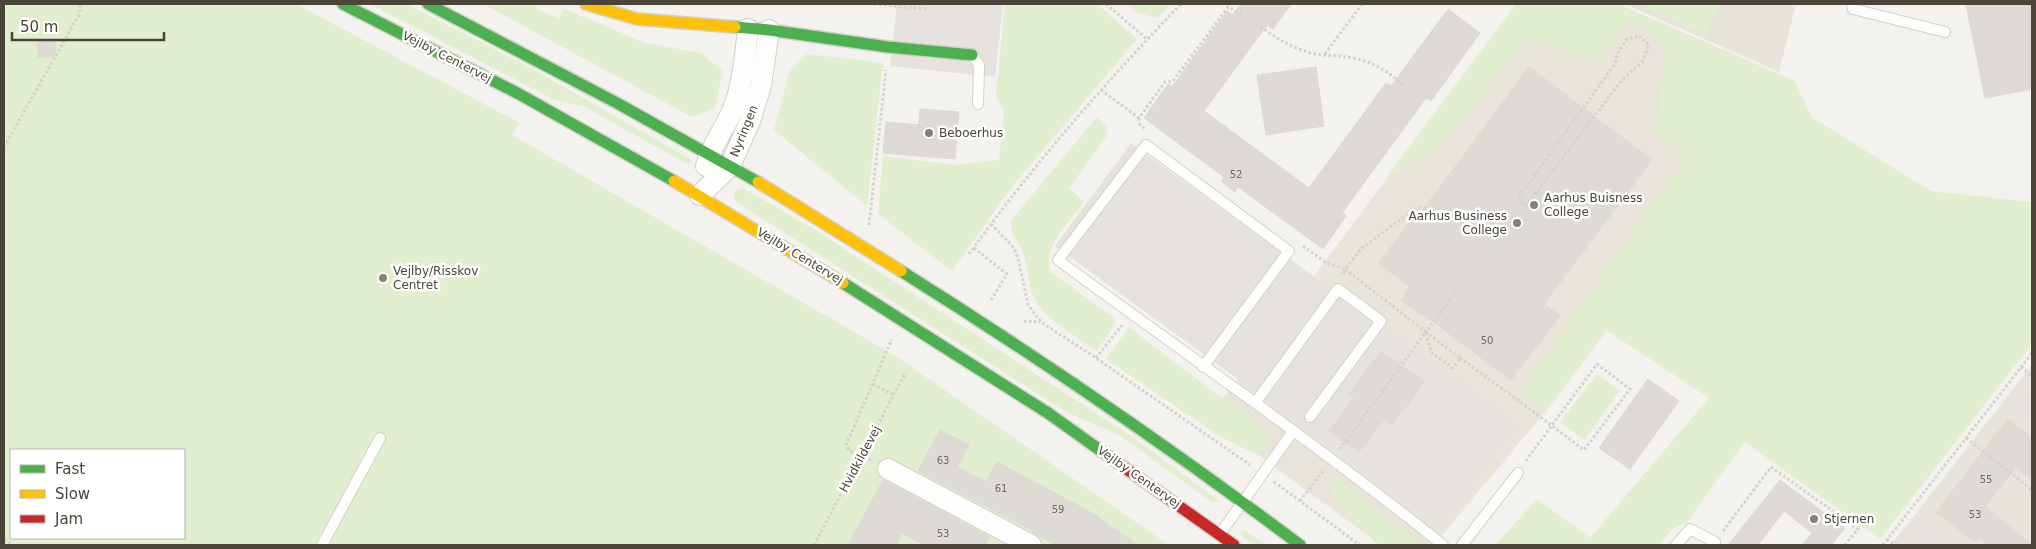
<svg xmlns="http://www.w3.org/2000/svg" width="2036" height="549" viewBox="0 0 2036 549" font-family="'DejaVu Sans',sans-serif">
  <rect width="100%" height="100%" fill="#f4f2ee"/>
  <!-- residential -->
  <path fill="#e7e4dc" d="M1625 4H1796L1779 72Z
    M2032 365V545H1891Z"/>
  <!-- education -->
  <path fill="#eae5da" d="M1517 4H1618L1795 81 1550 406 1434 545H1381L1208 418Z"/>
  <!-- green -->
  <path fill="#e1eecf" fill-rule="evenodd" d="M4 4H296L520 123 512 135 894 355 1169 545H4ZM11 450H184V538H11Z
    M370 4H406L520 62 692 160 691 162 687 164 585 107 553 99Z
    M483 4H536L535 8 559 19 563 8 645 43 701 53 723 71 715 108 692 117Z
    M1005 4H1097L1137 39 1011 188 952 271 878 214 883 156 957 165 999 160 1004 112 996 97Z
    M1127 4H1171L1157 18 1135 12Z
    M1516 4H1616L1721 51 1795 81 1811 117 1931 191 2032 202V344L1880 539 1745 442 1687 522 1671 530 1659 545H1495L1537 499 1590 538 1709 398 1606 330 1548 409 1521 392 1686 156 1656 133 1666 45 1631 20 1597 61 1527 39 1435 152 1388 175Z
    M1639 4H1721L1705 36Z
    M807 54 883 63 867 206 774 130 790 70Z
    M1096 118 1101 120 1107 127 1106 137 1069 188 1084 202C1070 221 1041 248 1051 272L1114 318 1115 324 1097 351C1077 337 1040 317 1032 293 1028 280 1028 266 1023 252 1018 240 1007 231 1013 218Z
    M743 188 820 233 1128 434 1217 499V502L1213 503 1119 435 1068 413 738 203 734 199 735 191Z
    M1129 327 1266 432 1268 440 1264 450 1254 453 1224 439 1106 359Z
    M1597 374 1620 391 1584 440 1560 422Z
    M1334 481H1340L1421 545H1378L1332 494 1331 486Z
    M1244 530 1266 545C1255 545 1247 543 1241 533Z"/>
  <!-- parking -->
  <path fill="#e6e3df" d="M897 4H1003L995 77 890 66Z
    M1131 143 1516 424 1441 527 1055 246Z
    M2032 386V420L2016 408Z
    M1925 525 1951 545H1910Z"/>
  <!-- building -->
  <path fill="#dedbd6" stroke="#dcd9d4" d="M1241 4H1291L1273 29 1267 25 1204 111 1309 188 1386 83 1391 86 1448 9 1480 33 1431 101 1426 98 1342 213 1346 216 1323 249 1238 187 1235 192 1221 181 1224 177 1144 118 1168 84 1172 87 1227 11 1232 15Z
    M1966 4H2032V89L1985 98Z
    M38 40H55V57H38Z
    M1316 67 1324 126 1266 135 1257 75Z
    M1529 67 1652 160 1544 304 1560 316 1511 380 1423 314 1422 316 1401 300 1410 287 1379 263 1417 212 1420 214Z
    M920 109 959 112 955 159 883 153 886 122 919 125Z
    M1381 351 1424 382 1392 425 1384 419 1359 452 1329 431 1355 397 1350 393Z
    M1648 379 1679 401 1630 469 1599 448Z
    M2008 419 2032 438V480L2016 467 1985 506 2032 545H1988L1979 538 1976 543 1936 512Z
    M940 430 969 445 957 467 986 482 997 462 1094 514 1137 545H1055L1032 532 1033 531 918 471Z
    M883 480 990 537 985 545H924L902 533 896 545H848Z
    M1780 480 1845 528 1831 545H1802L1812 533 1784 511 1758 545H1728Z"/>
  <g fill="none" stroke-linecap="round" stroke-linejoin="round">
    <!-- lane casing -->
    <g stroke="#d2d0cb" stroke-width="12">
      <path id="lane" d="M1852 4 1853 9 1945 32
        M973 56 979 65 978 104
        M1203 367 1289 251 1146 145 1058 260C1187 355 1318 445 1443 545
        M1255 403 1338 289 1381 321 1310 417
        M1220 534 1293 431
        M322 545 380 438
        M1462 545 1518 473
        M1676 545 1690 529 1715 542"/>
    </g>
    <!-- street casing -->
    <g stroke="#d2d0cb" stroke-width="22">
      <path id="street" d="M706 166C711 145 725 129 733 109 743 84 745 55 748 29
        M700 195 730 166 750 121 761 86 769 30
        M888 469 1031 545"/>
    </g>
    <!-- fast casing -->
    <g stroke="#d3cfc5" stroke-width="14">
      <path id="fast" d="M343 4 519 94 674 181
        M428 4 617 103 758 182
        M735 27 769 30 888 47 972 55
        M901 271C1038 357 1171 448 1300 545
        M843 283 1048 413 1118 463"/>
    </g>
    <!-- slow casing -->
    <g stroke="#d3cfc5" stroke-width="14">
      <path id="slow" d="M586 4 637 19 735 27
        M674 181 843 283
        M758 182 901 271"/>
    </g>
    <!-- jam casing -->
    <g stroke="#d3cfc5" stroke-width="14">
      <path id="jam" d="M1118 463 1234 545"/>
    </g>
    <!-- path -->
    <path stroke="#d3d2cc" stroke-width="3" stroke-dasharray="2.5 2.5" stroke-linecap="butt" d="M874 4 926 9
      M1106 4 1147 39
      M1256 24C1273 35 1289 47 1308 52 1320 56 1334 55 1347 57 1369 60 1389 70 1404 87
      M1639 36 1649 45 1642 62 1622 80 1526 206 1518 198 1615 64 1617 54 1627 39Z
      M1325 54 1362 4
      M1101 90 1139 118 1165 82 1173 81 1228 7 1244 15
      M1139 118 1140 125 1146 129
      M4 147 80 13V4
      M991 224 1014 248 1019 262 1028 305 1041 322 1096 358 1250 465
      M869 225 886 70
      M1303 246 1325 262 1345 269 1362 248 1416 208H1434
      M974 248 1007 274 990 302
      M969 254C1033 165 1105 83 1181 4
      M1024 321 1040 322
      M1426 333 1431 352 1453 368 1460 358 1426 332 1456 292
      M1096 358 1122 325
      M1460 358C1502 388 1543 419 1584 450L1630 389 1597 364 1525 462
      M2021 367 2032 376
      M873 384 894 395
      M1966 438 2032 490
      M1340 449 1426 332 1345 269 1343 275
      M871 460 849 451 846 445 892 339
      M1274 482 1360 545
      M1300 501 1324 470
      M1723 531 1771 467 1858 529 1845 545
      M1887 539 1895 545
      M4 540 14 545
      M814 545 906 372
      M1883 545 2032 353"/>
    <!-- lane -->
    <use href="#lane" stroke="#fdfdfc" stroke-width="10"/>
    <!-- street -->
    <use href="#street" stroke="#fdfdfc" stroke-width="20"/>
    <!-- fast -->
    <use href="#fast" stroke="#4caf50" stroke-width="11"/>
    <!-- slow -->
    <use href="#slow" stroke="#ffc107" stroke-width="11"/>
    <!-- jam -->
    <use href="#jam" stroke="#c62828" stroke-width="11"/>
  </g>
  <!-- markers -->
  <g fill="#868178" stroke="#fff" stroke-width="2">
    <circle cx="929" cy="133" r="5"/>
    <circle cx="1534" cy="205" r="5"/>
    <circle cx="1517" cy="223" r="5"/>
    <circle cx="383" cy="278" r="5"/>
    <circle cx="1814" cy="519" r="5"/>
  </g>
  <g text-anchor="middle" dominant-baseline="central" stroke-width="5" stroke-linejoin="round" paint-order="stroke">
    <!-- number labels -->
    <g font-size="10" fill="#706a61">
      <text x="1236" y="174">52</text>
      <text x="1487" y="340">50</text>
      <text x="943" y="460">63</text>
      <text x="1986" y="479">55</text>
      <text x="1001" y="488">61</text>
      <text x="1058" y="509">59</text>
      <text x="1975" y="514">53</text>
      <text x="943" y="533">53</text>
    </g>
    <!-- street labels -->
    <g font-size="12" fill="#4b4439" stroke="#fff">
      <text transform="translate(447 57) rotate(27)">Vejlby Centervej</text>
      <text transform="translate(744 131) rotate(-68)">Nyringen</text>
      <text transform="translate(800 256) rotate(31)">Vejlby Centervej</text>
      <text transform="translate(860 459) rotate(-62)">Hvidkildevej</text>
      <text transform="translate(1139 477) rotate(35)">Vejlby Centervej</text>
    </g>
    <!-- poi labels -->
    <g font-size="12" fill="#4b4439" stroke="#fff" text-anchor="start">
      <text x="939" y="133">Beboerhus</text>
      <text x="1544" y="198">Aarhus Buisness<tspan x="1544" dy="14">College</tspan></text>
      <text x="1507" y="216" text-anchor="end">Aarhus Business<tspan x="1507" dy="14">College</tspan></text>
      <text x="393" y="271">Vejlby/Risskov<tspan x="393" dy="14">Centret</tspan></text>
      <text x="1824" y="519">Stjernen</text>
    </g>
  </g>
  <!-- border -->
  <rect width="2036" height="549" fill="none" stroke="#4b4439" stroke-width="10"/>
  <!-- legend -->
  <rect x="10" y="449" width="175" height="90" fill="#ffffff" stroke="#b7b4b0"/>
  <rect x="20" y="465" width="25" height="8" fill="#4caf50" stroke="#b7b4b0"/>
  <text x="55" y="474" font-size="15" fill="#4b4439">Fast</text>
  <rect x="20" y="490" width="25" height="8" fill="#ffc107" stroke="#b7b4b0"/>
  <text x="55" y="499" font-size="15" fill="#4b4439">Slow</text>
  <rect x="20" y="515" width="25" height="8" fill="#c62828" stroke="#b7b4b0"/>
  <text x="55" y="524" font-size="15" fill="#4b4439">Jam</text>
  <!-- scale -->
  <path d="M12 32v8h152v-8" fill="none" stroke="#4b4439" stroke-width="2.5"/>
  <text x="20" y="32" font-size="15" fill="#4b4439" stroke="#ffffff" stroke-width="4" paint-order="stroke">50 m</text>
</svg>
